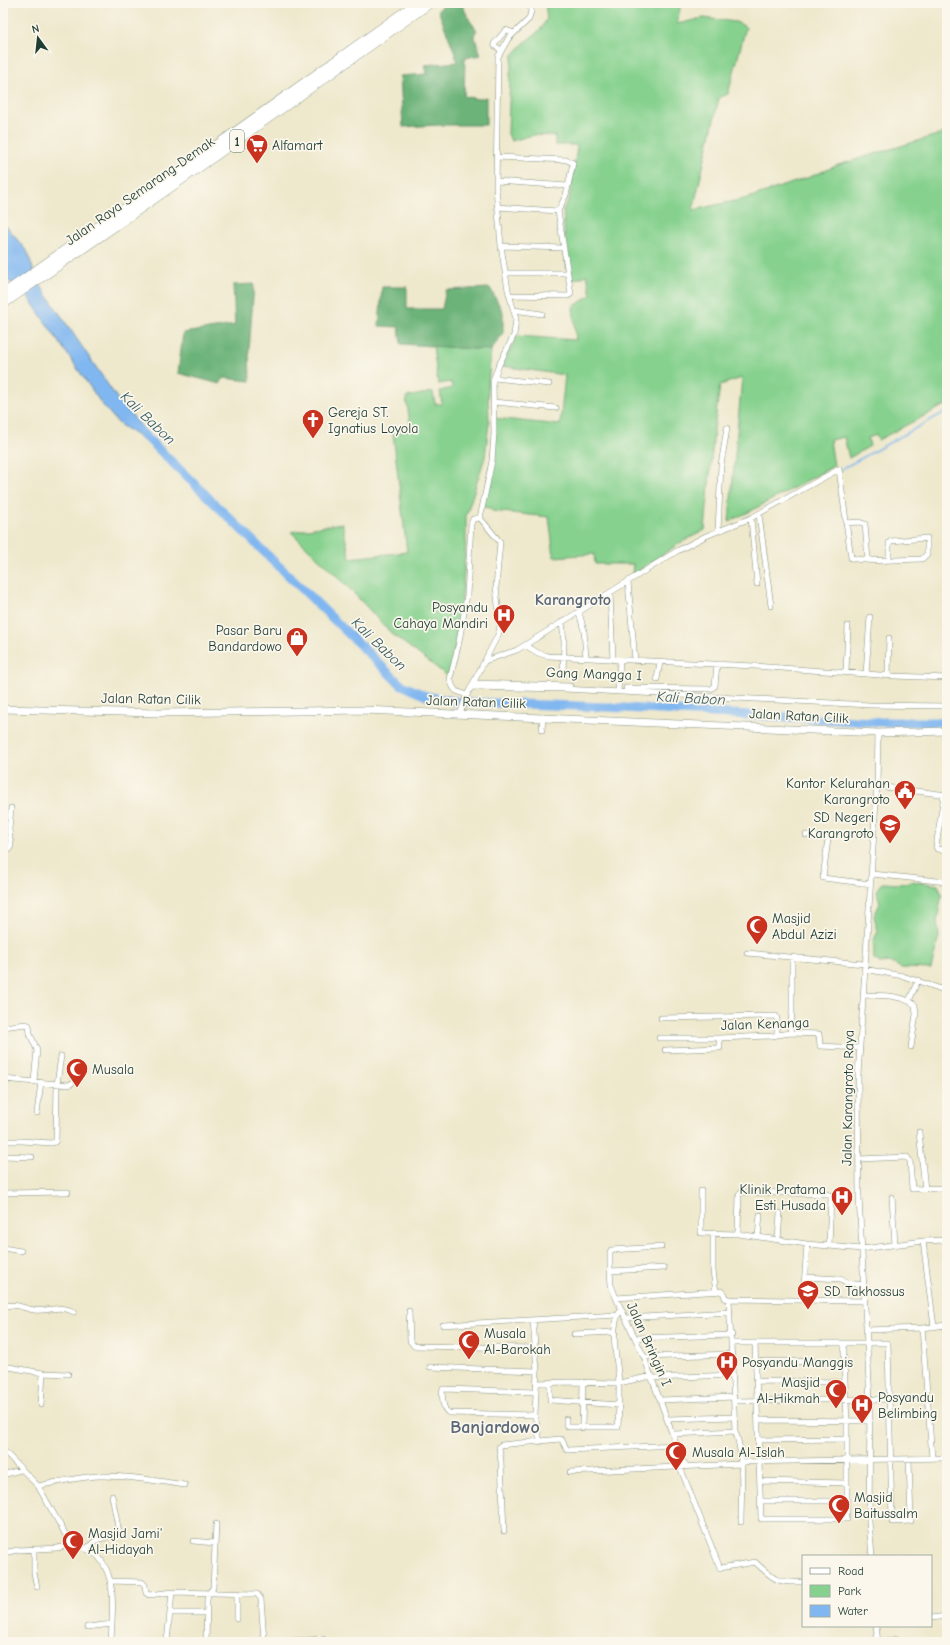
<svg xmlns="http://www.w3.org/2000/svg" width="950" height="1645" viewBox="0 0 950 1645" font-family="'Comic Neue',sans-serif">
  <rect width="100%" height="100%" fill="#fbf7ec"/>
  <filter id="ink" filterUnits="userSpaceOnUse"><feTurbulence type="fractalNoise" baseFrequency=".025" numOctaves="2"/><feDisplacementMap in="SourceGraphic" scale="8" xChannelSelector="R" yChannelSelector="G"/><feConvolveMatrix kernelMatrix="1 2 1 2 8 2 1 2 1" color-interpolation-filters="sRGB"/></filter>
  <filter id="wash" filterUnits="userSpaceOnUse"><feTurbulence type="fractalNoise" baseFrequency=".012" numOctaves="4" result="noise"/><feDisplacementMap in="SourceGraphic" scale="16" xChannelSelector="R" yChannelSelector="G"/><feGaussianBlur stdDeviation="0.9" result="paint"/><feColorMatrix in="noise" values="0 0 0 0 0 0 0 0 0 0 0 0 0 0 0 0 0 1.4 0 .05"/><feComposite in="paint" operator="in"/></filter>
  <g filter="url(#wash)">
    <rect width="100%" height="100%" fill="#eee8cc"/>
    <!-- green -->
    <path fill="#86d18e" stroke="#528761" d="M545 3H681L677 24 704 18 736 22 746 27 728 94 719 98 693 210 748 198 810 177 838 165 947 132V404L878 440 876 435 868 438 870 446 849 458 844 437 830 440 834 466 749 512 729 521 742 378 720 385 714 429 705 530 680 543 632 575 633 564H595L594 554 554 557 549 517 492 511 490 508 483 507 492 460 494 418 560 425 565 375 501 366 517 336 576 340 573 307 591 295 587 275 570 281 566 262 563 209 569 199 577 147 575 145H555V136L533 135 511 141 508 134 510 74 513 55 524 43 540 30 547 19Z
      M433 346 491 350 488 386 489 423 485 457 466 516V542L461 614 449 677 392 634 349 588 291 532 342 523 350 558 407 552 393 434 411 430 406 397 433 392 435 404H442L440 391 452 388 451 382 438 384Z
      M911 881 938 885 942 894 937 921 939 936 931 969 901 968 890 962 880 963 874 959C873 953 875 949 873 942L878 931 874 916 880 903C878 895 874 889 882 883 892 883 902 886 911 881Z"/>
    <!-- forest -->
    <path fill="#6cb379" stroke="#467856" d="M448 3H461L470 21 477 30 474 35 481 55 465 58 464 96 478 99 486 97V125H439L403 127 400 76 427 74 425 65 457 62 455 53 438 10Z
      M254 284 249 350 250 381 224 378 220 384 178 373 183 333 235 325 233 285Z
      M382 287H407V309H442L446 290 490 288 503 312V333L491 350 401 344 399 327 379 326Z"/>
    <!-- water -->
    <path fill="#81b7f0" stroke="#507a92" d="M3 222 28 253 36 279 102 376 117 398 149 435 144 440 119 424 101 403 22 288 8 281 3 276Z"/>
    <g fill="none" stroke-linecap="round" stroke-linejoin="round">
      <!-- stream -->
      <path stroke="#81b7f0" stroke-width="1.5" d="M840 470 947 411"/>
      <!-- river -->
      <path stroke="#81b7f0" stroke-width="9" d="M138 429 400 684 426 696 459 702 606 707 874 722H947"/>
    </g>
  </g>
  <g filter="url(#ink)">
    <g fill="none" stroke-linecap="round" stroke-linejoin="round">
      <!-- street casing -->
      <g stroke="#869280" stroke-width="6">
        <path id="street" d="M501 50 495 46 494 44 506 30 514 33
          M496 157 567 160 573 163 566 195 558 211 571 294 568 296 510 295
          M496 181 568 186
          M497 207 558 211
          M501 246 563 248
          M505 273H567
          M514 310 542 314
          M494 378 549 384
          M494 402 556 408
          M759 514 771 606
          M480 518 492 461 494 433 493 380 499 365 514 335 516 319 508 290 501 246 496 188 498 57 508 39 529 19 531 11 530 3
          M751 518 757 584
          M846 523 859 522 865 524 868 560
          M718 531 721 465 727 428
          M628 582 635 661
          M610 593 613 660
          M579 612 584 631 586 658
          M562 622 564 642 563 675
          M525 645 538 653 548 656 754 666 894 676 947 678
          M485 661 517 650 677 551 706 536 751 518 839 469 851 558C872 563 900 559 922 559L927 554V538L891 541 889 543V560
          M846 672 848 626
          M866 674 870 617
          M888 675 889 638
          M657 679 660 662
          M475 683 570 686
          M472 687 564 689 870 705 947 706
          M626 688 711 689 715 686 717 664
          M618 691 620 660
          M467 695 456 691 453 687 450 679 459 642 467 595 471 524 473 519 480 518
          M460 714 466 697 499 633 500 625 496 587 500 542 480 518
          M542 730 543 717
          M877 786 947 795
          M944 795 936 847 937 849 947 850
          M806 835 825 837 828 839 823 878 871 884
          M3 849H9L11 846 9 829 11 808
          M872 874 947 882
          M747 953 864 964
          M864 969 903 976 947 991
          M863 995C879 996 902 994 915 1005L916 1014 911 1047
          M909 1001 918 980
          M661 1018 776 1016 777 1019V1035
          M3 1027 26 1024 29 1025 30 1034 37 1050 34 1081
          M790 1033 792 1013V957
          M659 1038H719L772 1036 790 1033 819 1034 820 1046 860 1048
          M665 1050 720 1048 719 1038
          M3 1079 69 1085 72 1083
          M3 1102 6 1079
          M37 1113 41 1082
          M919 1132 925 1189
          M3 1141H22L51 1143 55 1142 56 1140 57 1084 61 1056
          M3 1156 32 1157
          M859 1159 907 1157 910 1161 912 1189 947 1188
          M701 1191V1233L738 1234 807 1244 862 1249 923 1241 947 1240
          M3 1193 68 1192
          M892 1197 895 1245
          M713 1234V1271L716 1292
          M738 1234 739 1194 741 1192 827 1194 830 1195 831 1197 829 1246
          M758 1237 760 1215
          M778 1240 780 1213
          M923 1241 934 1327
          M3 1248 21 1251
          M610 1271V1252L611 1250 661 1247
          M805 1277 841 1279 847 1283 864 1285
          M616 1298 611 1285 610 1271 664 1268
          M729 1299 735 1431C745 1454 741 1497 741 1522
          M729 1299 865 1301
          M803 1300 807 1244
          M3 1306C19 1304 20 1307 34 1310 47 1312 61 1304 74 1312
          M409 1311 410 1341 414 1346 535 1348
          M626 1318 730 1312
          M533 1320 537 1371 535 1415 540 1442
          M443 1325 617 1315
          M946 1326 947 1347
          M922 1328 932 1458
          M866 1330 922 1328 947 1325
          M574 1334 615 1332
          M635 1338 732 1335
          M732 1343H887L888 1344 892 1522 911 1521 909 1459
          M755 1343 761 1519H847V1421L844 1362V1343
          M644 1357 732 1354
          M756 1361 844 1362
          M3 1366 43 1373 68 1374
          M430 1367 537 1371
          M653 1378 733 1375
          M757 1381 845 1382
          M536 1383 568 1382 619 1383 652 1376
          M550 1383V1400L619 1405
          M661 1400 734 1397
          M734 1401 904 1399
          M41 1405 43 1373
          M535 1415 449 1413C442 1409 443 1399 442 1391L443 1389 536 1392
          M566 1419V1425L569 1427H618C619 1413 619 1398 619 1384 618 1360 608 1331 621 1309
          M668 1419 734 1417
          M758 1420 870 1421
          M582 1428 583 1382
          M674 1434 735 1431
          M759 1440 847 1439
          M3 1450 38 1486 67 1537 98 1556C118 1579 112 1614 111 1642
          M740 1462 947 1458
          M686 1465 682 1460 644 1357 616 1298 721 1291 724 1294 725 1298 729 1299
          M680 1467 720 1568 755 1562C775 1580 775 1583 803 1582
          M570 1472 740 1464
          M3 1475 20 1470
          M760 1481 846 1483
          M38 1486C58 1482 78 1477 99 1476 127 1475 156 1481 185 1485
          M760 1501H846
          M504 1531 501 1462 499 1447 501 1445 560 1439 562 1440 567 1450 677 1445
          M193 1541 215 1543
          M86 1549 96 1540 117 1534 119 1532 112 1496
          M34 1550V1573L37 1587
          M3 1553 18 1550 57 1548 62 1547 71 1540
          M872 1556 869 1522 870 1400 859 1197 858 1075 877 786 878 733
          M111 1581 142 1582 145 1585 146 1593 149 1595 172 1592 257 1594 261 1599 264 1640 266 1642
          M237 1593V1619
          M171 1613H207
          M931 1618 947 1616
          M876 1626 878 1642
          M87 1627 112 1624
          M167 1642 172 1592
          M206 1642 207 1600 208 1594 213 1588 216 1524
          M274 1642 323 1639
          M885 1642 896 1639 901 1642"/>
      </g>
      <!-- secondary casing -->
      <g stroke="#869280" stroke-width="8">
        <path id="secondary" d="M3 709 158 713 365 710 878 733 947 731"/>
      </g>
      <!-- highway casing -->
      <g stroke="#869280" stroke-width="10">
        <path id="highway" d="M3 294 89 233 193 162 417 3
          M3 304 181 180 430 3"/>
      </g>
      <!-- street -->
      <use href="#street" stroke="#fff" stroke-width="5"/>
      <!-- secondary -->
      <use href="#secondary" stroke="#fff" stroke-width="7"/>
      <!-- highway -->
      <use href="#highway" stroke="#fff" stroke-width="9"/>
    </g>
  </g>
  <!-- icons -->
  <defs>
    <g id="supermarket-pin" transform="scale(1.15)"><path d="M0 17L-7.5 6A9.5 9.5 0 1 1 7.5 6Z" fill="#c8321e" stroke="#fbf7ec"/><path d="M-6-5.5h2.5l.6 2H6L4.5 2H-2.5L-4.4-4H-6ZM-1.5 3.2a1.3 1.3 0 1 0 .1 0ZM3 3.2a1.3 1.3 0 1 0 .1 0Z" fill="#fff"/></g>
    <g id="church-pin" transform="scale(1.15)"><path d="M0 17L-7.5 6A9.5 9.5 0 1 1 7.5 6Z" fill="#c8321e" stroke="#fbf7ec"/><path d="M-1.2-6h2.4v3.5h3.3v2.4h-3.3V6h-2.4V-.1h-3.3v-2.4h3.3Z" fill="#fff"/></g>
    <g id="hospital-pin" transform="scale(1.15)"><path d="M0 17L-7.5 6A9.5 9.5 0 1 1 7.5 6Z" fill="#c8321e" stroke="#fbf7ec"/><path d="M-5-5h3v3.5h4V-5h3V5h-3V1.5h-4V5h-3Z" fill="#fff"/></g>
    <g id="shop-pin" transform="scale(1.15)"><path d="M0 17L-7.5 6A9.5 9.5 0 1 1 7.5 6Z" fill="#c8321e" stroke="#fbf7ec"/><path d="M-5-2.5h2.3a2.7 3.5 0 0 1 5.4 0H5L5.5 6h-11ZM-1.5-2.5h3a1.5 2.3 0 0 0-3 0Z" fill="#fff"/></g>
    <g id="civic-pin" transform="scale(1.15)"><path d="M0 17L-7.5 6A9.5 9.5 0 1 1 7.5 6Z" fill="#c8321e" stroke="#fbf7ec"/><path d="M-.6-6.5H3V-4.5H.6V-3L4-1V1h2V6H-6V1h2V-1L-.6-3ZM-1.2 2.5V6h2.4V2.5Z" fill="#fff"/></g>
    <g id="school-pin" transform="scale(1.15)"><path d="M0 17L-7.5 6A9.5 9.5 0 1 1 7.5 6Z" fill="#c8321e" stroke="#fbf7ec"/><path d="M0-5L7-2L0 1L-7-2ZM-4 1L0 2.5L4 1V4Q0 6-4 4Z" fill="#fff"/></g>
    <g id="mosque-pin" transform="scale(1.15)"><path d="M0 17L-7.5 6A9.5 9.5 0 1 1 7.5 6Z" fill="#c8321e" stroke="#fbf7ec"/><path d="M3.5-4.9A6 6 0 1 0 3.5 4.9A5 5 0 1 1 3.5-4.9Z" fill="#fff"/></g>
  </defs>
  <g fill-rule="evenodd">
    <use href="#supermarket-pin" x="257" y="145"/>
    <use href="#church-pin" x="313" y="420"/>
    <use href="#hospital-pin" x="504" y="615"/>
    <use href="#shop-pin" x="297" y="638"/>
    <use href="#civic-pin" x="905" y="791"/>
    <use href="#school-pin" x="890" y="825"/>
    <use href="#mosque-pin" x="757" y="926"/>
    <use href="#mosque-pin" x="77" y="1069"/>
    <use href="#hospital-pin" x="842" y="1197"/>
    <use href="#school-pin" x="808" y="1291"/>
    <use href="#mosque-pin" x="469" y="1341"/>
    <use href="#hospital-pin" x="727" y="1362"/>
    <use href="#mosque-pin" x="836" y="1390"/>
    <use href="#hospital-pin" x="862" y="1405"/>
    <use href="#mosque-pin" x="676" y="1452"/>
    <use href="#mosque-pin" x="839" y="1505"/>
    <use href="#mosque-pin" x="73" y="1541"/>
  </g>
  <g text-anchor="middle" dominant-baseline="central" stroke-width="3.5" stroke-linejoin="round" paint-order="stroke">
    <!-- shield labels -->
    <rect fill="#fbf7ec" stroke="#61756b" stroke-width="1" x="230" y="130" width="14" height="22" rx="3"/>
    <g font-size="13" font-weight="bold" fill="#1f3d34">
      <text x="237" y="141">1</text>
    </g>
    <!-- poi labels -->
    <g font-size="14" fill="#1f3d34" stroke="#fbf7ec" text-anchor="start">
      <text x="272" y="145">Alfamart</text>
      <text x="328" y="412">Gereja ST.<tspan x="328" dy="16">Ignatius Loyola</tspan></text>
      <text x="488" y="607" text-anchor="end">Posyandu<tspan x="488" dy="16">Cahaya Mandiri</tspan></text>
      <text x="282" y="630" text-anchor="end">Pasar Baru<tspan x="282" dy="16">Bandardowo</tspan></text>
      <text x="890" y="783" text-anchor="end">Kantor Kelurahan<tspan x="890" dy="16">Karangroto</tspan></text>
      <text x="874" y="817" text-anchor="end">SD Negeri<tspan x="874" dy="16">Karangroto</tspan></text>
      <text x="772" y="918">Masjid<tspan x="772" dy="16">Abdul Azizi</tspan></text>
      <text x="92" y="1069">Musala</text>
      <text x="826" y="1189" text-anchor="end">Klinik Pratama<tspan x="826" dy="16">Esti Husada</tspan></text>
      <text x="824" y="1291">SD Takhossus</text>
      <text x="484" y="1333">Musala<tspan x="484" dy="16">Al-Barokah</tspan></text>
      <text x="742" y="1362">Posyandu Manggis</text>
      <text x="820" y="1382" text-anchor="end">Masjid<tspan x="820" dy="16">Al-Hikmah</tspan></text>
      <text x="878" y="1397">Posyandu<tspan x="878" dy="16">Belimbing</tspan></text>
      <text x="692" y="1452">Musala Al-Islah</text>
      <text x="854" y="1497">Masjid<tspan x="854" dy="16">Baitussalm</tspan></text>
      <text x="88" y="1533">Masjid Jami'<tspan x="88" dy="16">Al-Hidayah</tspan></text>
    </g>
    <!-- street labels -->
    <g font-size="14" fill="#1f3d34" stroke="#fbf7ec">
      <text transform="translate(140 191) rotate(-35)">Jalan Raya Semarang-Demak</text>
      <text transform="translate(594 674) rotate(2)">Gang Mangga I</text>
      <text transform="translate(151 699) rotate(1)">Jalan Ratan Cilik</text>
      <text transform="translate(476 702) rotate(2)">Jalan Ratan Cilik</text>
      <text transform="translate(799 716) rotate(3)">Jalan Ratan Cilik</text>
      <text transform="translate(765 1024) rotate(-2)">Jalan Kenanga</text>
      <text transform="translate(848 1098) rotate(-89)">Jalan Karangroto Raya</text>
      <text transform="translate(649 1344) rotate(66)">Jalan Bringin I</text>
    </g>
    <!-- water labels -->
    <g font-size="15" font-style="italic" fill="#385c63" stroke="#fbf7ec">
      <text transform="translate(148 418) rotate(44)">Kali Babon</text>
      <text transform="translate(379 644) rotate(44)">Kali Babon</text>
      <text transform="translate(691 698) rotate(3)">Kali Babon</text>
    </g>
    <!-- quarter labels -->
    <g font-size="16" font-weight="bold" fill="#5b6877" stroke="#fbf7ec">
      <text x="573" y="600">Karangroto</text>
    </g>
    <!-- district labels -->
    <g font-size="18" font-weight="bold" fill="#5b6877" stroke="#fbf7ec">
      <text x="495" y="1427">Banjardowo</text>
    </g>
  </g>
  <!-- margin -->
  <rect width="950" height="1645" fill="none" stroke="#fbf7ec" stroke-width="16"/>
  <!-- legend -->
  <rect x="802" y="1555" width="130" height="72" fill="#fbf7ec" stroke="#a3ada2"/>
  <rect x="810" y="1568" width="20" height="6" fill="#ffffff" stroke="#a3ada2"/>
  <text x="838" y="1575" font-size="12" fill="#1f3d34">Road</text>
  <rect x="810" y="1585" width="20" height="12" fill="#86d18e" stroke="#a3ada2"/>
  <text x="838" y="1595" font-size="12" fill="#1f3d34">Park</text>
  <rect x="810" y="1605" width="20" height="12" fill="#81b7f0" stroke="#a3ada2"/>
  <text x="838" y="1615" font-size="12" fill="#1f3d34">Water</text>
  <!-- north arrow -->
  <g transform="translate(38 38) rotate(345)" stroke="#fbf7ec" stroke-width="3" paint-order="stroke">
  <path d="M0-3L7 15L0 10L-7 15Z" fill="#1f3d34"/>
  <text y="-6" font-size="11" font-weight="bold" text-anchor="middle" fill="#1f3d34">N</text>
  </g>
</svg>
